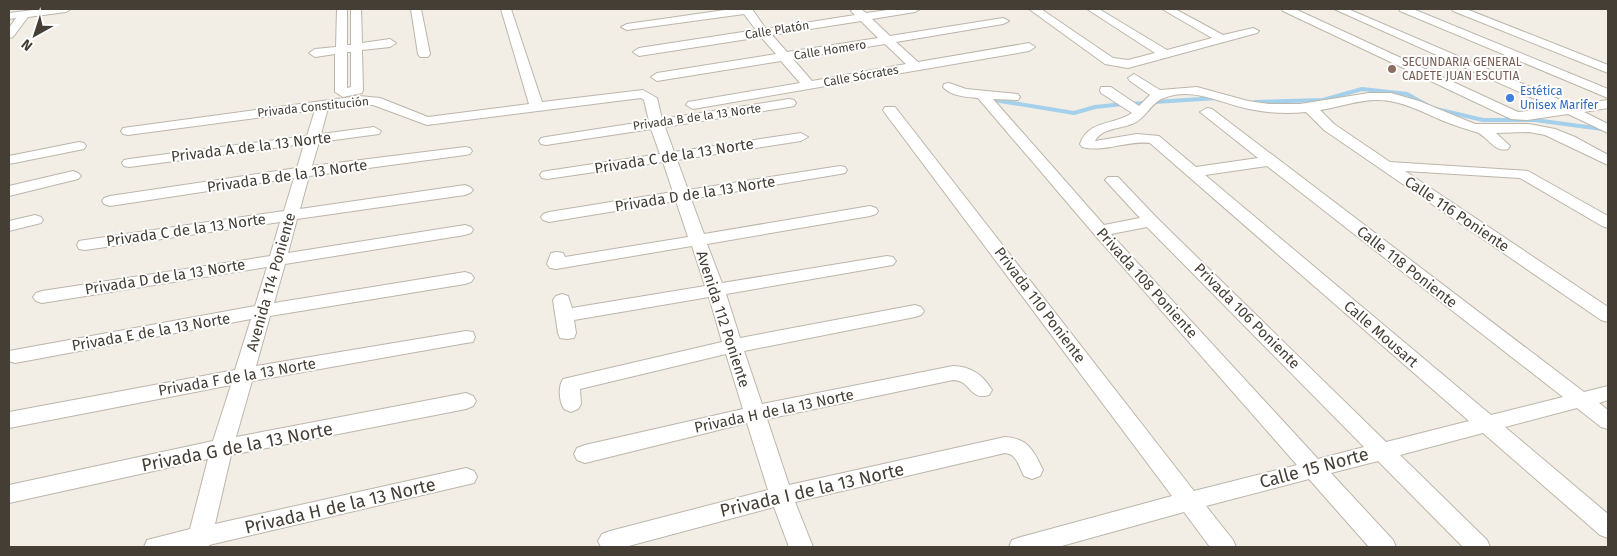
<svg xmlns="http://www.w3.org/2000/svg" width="1617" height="556" viewBox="0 0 1617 556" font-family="'Fira Sans',sans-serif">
  <rect width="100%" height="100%" fill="#f2eee6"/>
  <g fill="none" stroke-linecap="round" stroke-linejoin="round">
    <!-- stream -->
    <path stroke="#a4d0ec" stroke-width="4" d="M994 100 1074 113 1095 107 1123 104
      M1155 102 1217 98
      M1255 102 1323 100 1362 89 1407 94 1432 108 1483 120H1535L1602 129
      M1131 104 1145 103"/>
    <!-- minor casing -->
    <g stroke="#bdb5a9" stroke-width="2">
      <path id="minor" d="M41 9H71L66 12 28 17 13 37 9 38V28L16 18 9 19V13Z
        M337 9H347V45H351V9H361L362 43 390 39 396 43 390 47 362 50 363 90 362 93 343 97 335 92V54L315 57 309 53 315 49 336 47ZM347 52H351V87L347 88Z
        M411 9H421L430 54 428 57H420L418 54Z
        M501 9H511L542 102 643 90 657 98 662 119 789 99 794 100 796 103 794 106 789 107 665 127 674 152 801 133 808 137 801 141 677 160 688 190 840 166 845 167 847 170 845 173 840 174 691 199 704 234 870 206 876 208 878 211 876 214 870 216 707 244 722 283 887 256 893 257 896 261 893 265 887 266 726 294 740 338 915 305 921 307 924 311 921 315 915 317 744 351 762 404 953 366C971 366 983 375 992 390L989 395C969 401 971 380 953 380L767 419 789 485 1005 437C1028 438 1034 451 1043 470L1040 476 1032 479 1024 476C1019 467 1017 454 1005 453L795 502 813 547H789L774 507 625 547H601L598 541 602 534 610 531 768 490 747 423 585 463 577 460 574 454 577 448 585 445 743 409 726 354 580 389 581 404 578 409 571 412 564 409C559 401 558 387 563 379L722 342 709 297 574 320 576 333 574 338 567 339 560 338 558 333 553 300 556 296 562 294 568 296 572 308 705 286 692 246 556 269 550 268 547 264 551 253 557 252 563 253 565 257 688 237 676 201 549 222 543 220 541 217 543 214 549 212 673 192 663 162 547 179 542 178 540 175 542 172 547 171 660 154 651 129 546 145 541 144 539 141 541 138 546 137 649 121 644 100 641 98 633 99 427 125 373 105 359 104 328 108 321 134 374 127 381 131 379 134 319 142 312 166 465 147 470 148 472 151 470 154 465 155 309 176 300 209 465 185 470 187 473 190 470 193 465 195 297 219 288 253 465 225 471 227 473 230 471 233 465 235 285 264 274 303 465 272 471 274 474 278 471 282 465 284 270 316 256 366 466 331 473 332 475 337 473 342 466 343 252 381 236 437 466 393 473 396 476 401 473 406 466 409 231 455 215 524 466 468 474 471 477 477 474 483 209 545V547H144L147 540 190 529 208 459 9 503V485L213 441 231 385 9 428V412L235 370 251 319 15 363 9 361V351L255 306 267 267 42 303 36 301 33 297 36 293 42 291 270 256 280 222 85 250 79 249 77 245 79 241 85 240 284 211 294 178 110 206 104 204 102 201 104 198 110 196 297 168 304 144 129 167 124 166 122 163 124 160 129 159 307 136 315 110 128 135 123 134 121 131 123 128 359 96 380 98 428 117 529 104Z
        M732 9H752L766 29 855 15 851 11 853 9H861L866 13 895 9H920L915 12 872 19 890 36 1003 18 1009 21 1003 24 896 42 918 62 1029 43 1035 47 1029 51 693 109 686 105 688 102 800 83 781 61 657 81 651 77 657 73 776 54 761 37 639 56 633 52 639 48 756 30 744 14 627 30 621 27 627 24ZM861 21 878 38 787 52 772 35ZM885 44 906 64 812 81 793 59Z
        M1029 9H1041L1113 58 1128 60 1155 53 1087 9H1099L1167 50 1212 38 1162 9H1175L1223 35 1253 28 1259 31 1257 33 1128 68 1105 64Z
        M1282 9H1295L1518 112 1555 108 1334 9H1348L1572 105 1608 100V108L1584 112 1608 124V133L1568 114 1527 120 1511 119 1283 11Z
        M1399 9H1413L1608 89V98L1400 11Z
        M1452 9H1466L1608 65V73L1453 11Z
        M1134 74 1160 90 1197 87 1248 101 1269 104H1300L1369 93H1391L1419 101 1475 124H1529L1555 129 1575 137 1608 155V165L1545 135 1529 132 1496 133 1510 146 1508 149C1494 153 1488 136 1476 132 1466 129 1456 126 1446 122 1424 113 1402 100 1377 100 1358 100 1339 107 1320 110L1334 124 1390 162 1528 171 1608 216V228L1602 226 1520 178 1405 171 1608 307V322L1601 320 1324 130 1306 112C1287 114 1268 113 1249 109 1222 104 1192 86 1164 98 1150 103 1146 119 1132 124 1120 129 1102 128 1095 141L1137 134 1159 136 1196 167 1258 158 1200 112 1207 108 1212 109 1584 392 1608 386V400L1599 403 1608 410V429L1601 427 1577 408 1505 427 1608 514V538L1600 535 1483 433 1400 455 1487 540 1490 547H1463L1378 461 1331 473 1393 540 1396 547H1369L1309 479 1206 506 1233 540 1236 547H1210L1184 512 1058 547H1009L1012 540 1021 537 1172 496 885 113 883 110 885 107H895L1194 491 1297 465 1094 234 978 98C966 97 951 96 943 87L944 84 949 83 966 89 1018 94 1020 97 1018 100 993 99 1104 225 1140 218 1105 180 1108 177H1118L1157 218 1386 442 1469 421 1150 143C1127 140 1105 153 1082 147L1080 144C1088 120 1115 125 1132 113L1101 93 1100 90 1101 87H1111L1139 106 1150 95 1130 81 1128 78ZM1267 166 1563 397 1491 415 1205 175ZM1147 227 1364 447 1318 459 1111 234Z
        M79 142 84 143 86 146 84 149 9 164V156Z
        M73 171 78 173 81 176 78 179 9 196V186Z
        M35 215 41 217 43 220 41 223 9 231V221Z"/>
    </g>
    <!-- minor -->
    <use href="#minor" fill="#fff" fill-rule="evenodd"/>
  </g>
  <!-- markers -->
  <circle fill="#8d6e63" stroke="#fff" stroke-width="2" cx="1392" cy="69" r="5"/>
  <circle fill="#3f7fe0" stroke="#fff" stroke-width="2" cx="1510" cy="98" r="5"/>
  <g text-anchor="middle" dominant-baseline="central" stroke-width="4" stroke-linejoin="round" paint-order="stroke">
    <!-- far-street labels -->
    <g font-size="12" fill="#443e35" stroke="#fff">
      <text transform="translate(777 30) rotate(-9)">Calle Platón</text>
      <text transform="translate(830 50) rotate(-9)">Calle Homero</text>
      <text transform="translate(861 76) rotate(-10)">Calle Sócrates</text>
      <text transform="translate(313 107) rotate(-6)">Privada Constitución</text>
      <text transform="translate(697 117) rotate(-8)">Privada B de la 13 Norte</text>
    </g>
    <!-- far-education labels -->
    <g font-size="12" fill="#785e54" stroke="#fff" text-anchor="start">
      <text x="1402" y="62">SECUNDARIA GENERAL<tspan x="1402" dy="14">CADETE JUAN ESCUTIA</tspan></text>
    </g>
    <!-- far-shop labels -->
    <g font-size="12" fill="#366cbe" stroke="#fff" text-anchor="start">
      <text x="1520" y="91">Estética<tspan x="1520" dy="14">Unisex Marifer</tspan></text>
    </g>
    <!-- street labels -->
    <g font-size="15" fill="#443e35" stroke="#fff">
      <text transform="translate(251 147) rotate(-7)">Privada A de la 13 Norte</text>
      <text transform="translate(674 156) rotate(-9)">Privada C de la 13 Norte</text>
      <text transform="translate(287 176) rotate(-8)">Privada B de la 13 Norte</text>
      <text transform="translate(695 194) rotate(-9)">Privada D de la 13 Norte</text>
      <text transform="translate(1457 214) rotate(34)">Calle 116 Poniente</text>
      <text transform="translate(186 230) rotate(-8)">Privada C de la 13 Norte</text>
      <text transform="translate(1407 267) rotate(38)">Calle 118 Poniente</text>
      <text transform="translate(165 277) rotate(-9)">Privada D de la 13 Norte</text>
      <text transform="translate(271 282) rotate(-74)">Avenida 114 Poniente</text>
      <text transform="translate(1147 283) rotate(48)">Privada 108 Poniente</text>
      <text transform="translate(1040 305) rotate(53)">Privada 110 Poniente</text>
      <text transform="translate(1247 316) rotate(45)">Privada 106 Poniente</text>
      <text transform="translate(723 319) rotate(72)">Avenida 112 Poniente</text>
      <text transform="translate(151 332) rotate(-10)">Privada E de la 13 Norte</text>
      <text transform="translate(1381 334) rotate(41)">Calle Mousart</text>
      <text transform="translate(237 377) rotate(-10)">Privada F de la 13 Norte</text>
      <text transform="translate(774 411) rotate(-12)">Privada H de la 13 Norte</text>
    </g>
    <!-- near-street labels -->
    <g font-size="18" fill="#443e35" stroke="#fff">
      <text transform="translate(237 447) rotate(-11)">Privada G de la 13 Norte</text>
      <text transform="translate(1314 468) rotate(-15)">Calle 15 Norte</text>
      <text transform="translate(812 490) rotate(-13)">Privada I de la 13 Norte</text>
      <text transform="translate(340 506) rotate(-13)">Privada H de la 13 Norte</text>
    </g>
  </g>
  <!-- border -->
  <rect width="1617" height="556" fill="none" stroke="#443e35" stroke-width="20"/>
  <!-- north arrow -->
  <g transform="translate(35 35) rotate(219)" stroke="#ffffff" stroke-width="4" paint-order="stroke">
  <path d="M0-4L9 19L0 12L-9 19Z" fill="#443e35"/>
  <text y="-8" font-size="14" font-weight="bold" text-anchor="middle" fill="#443e35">N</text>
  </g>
</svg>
